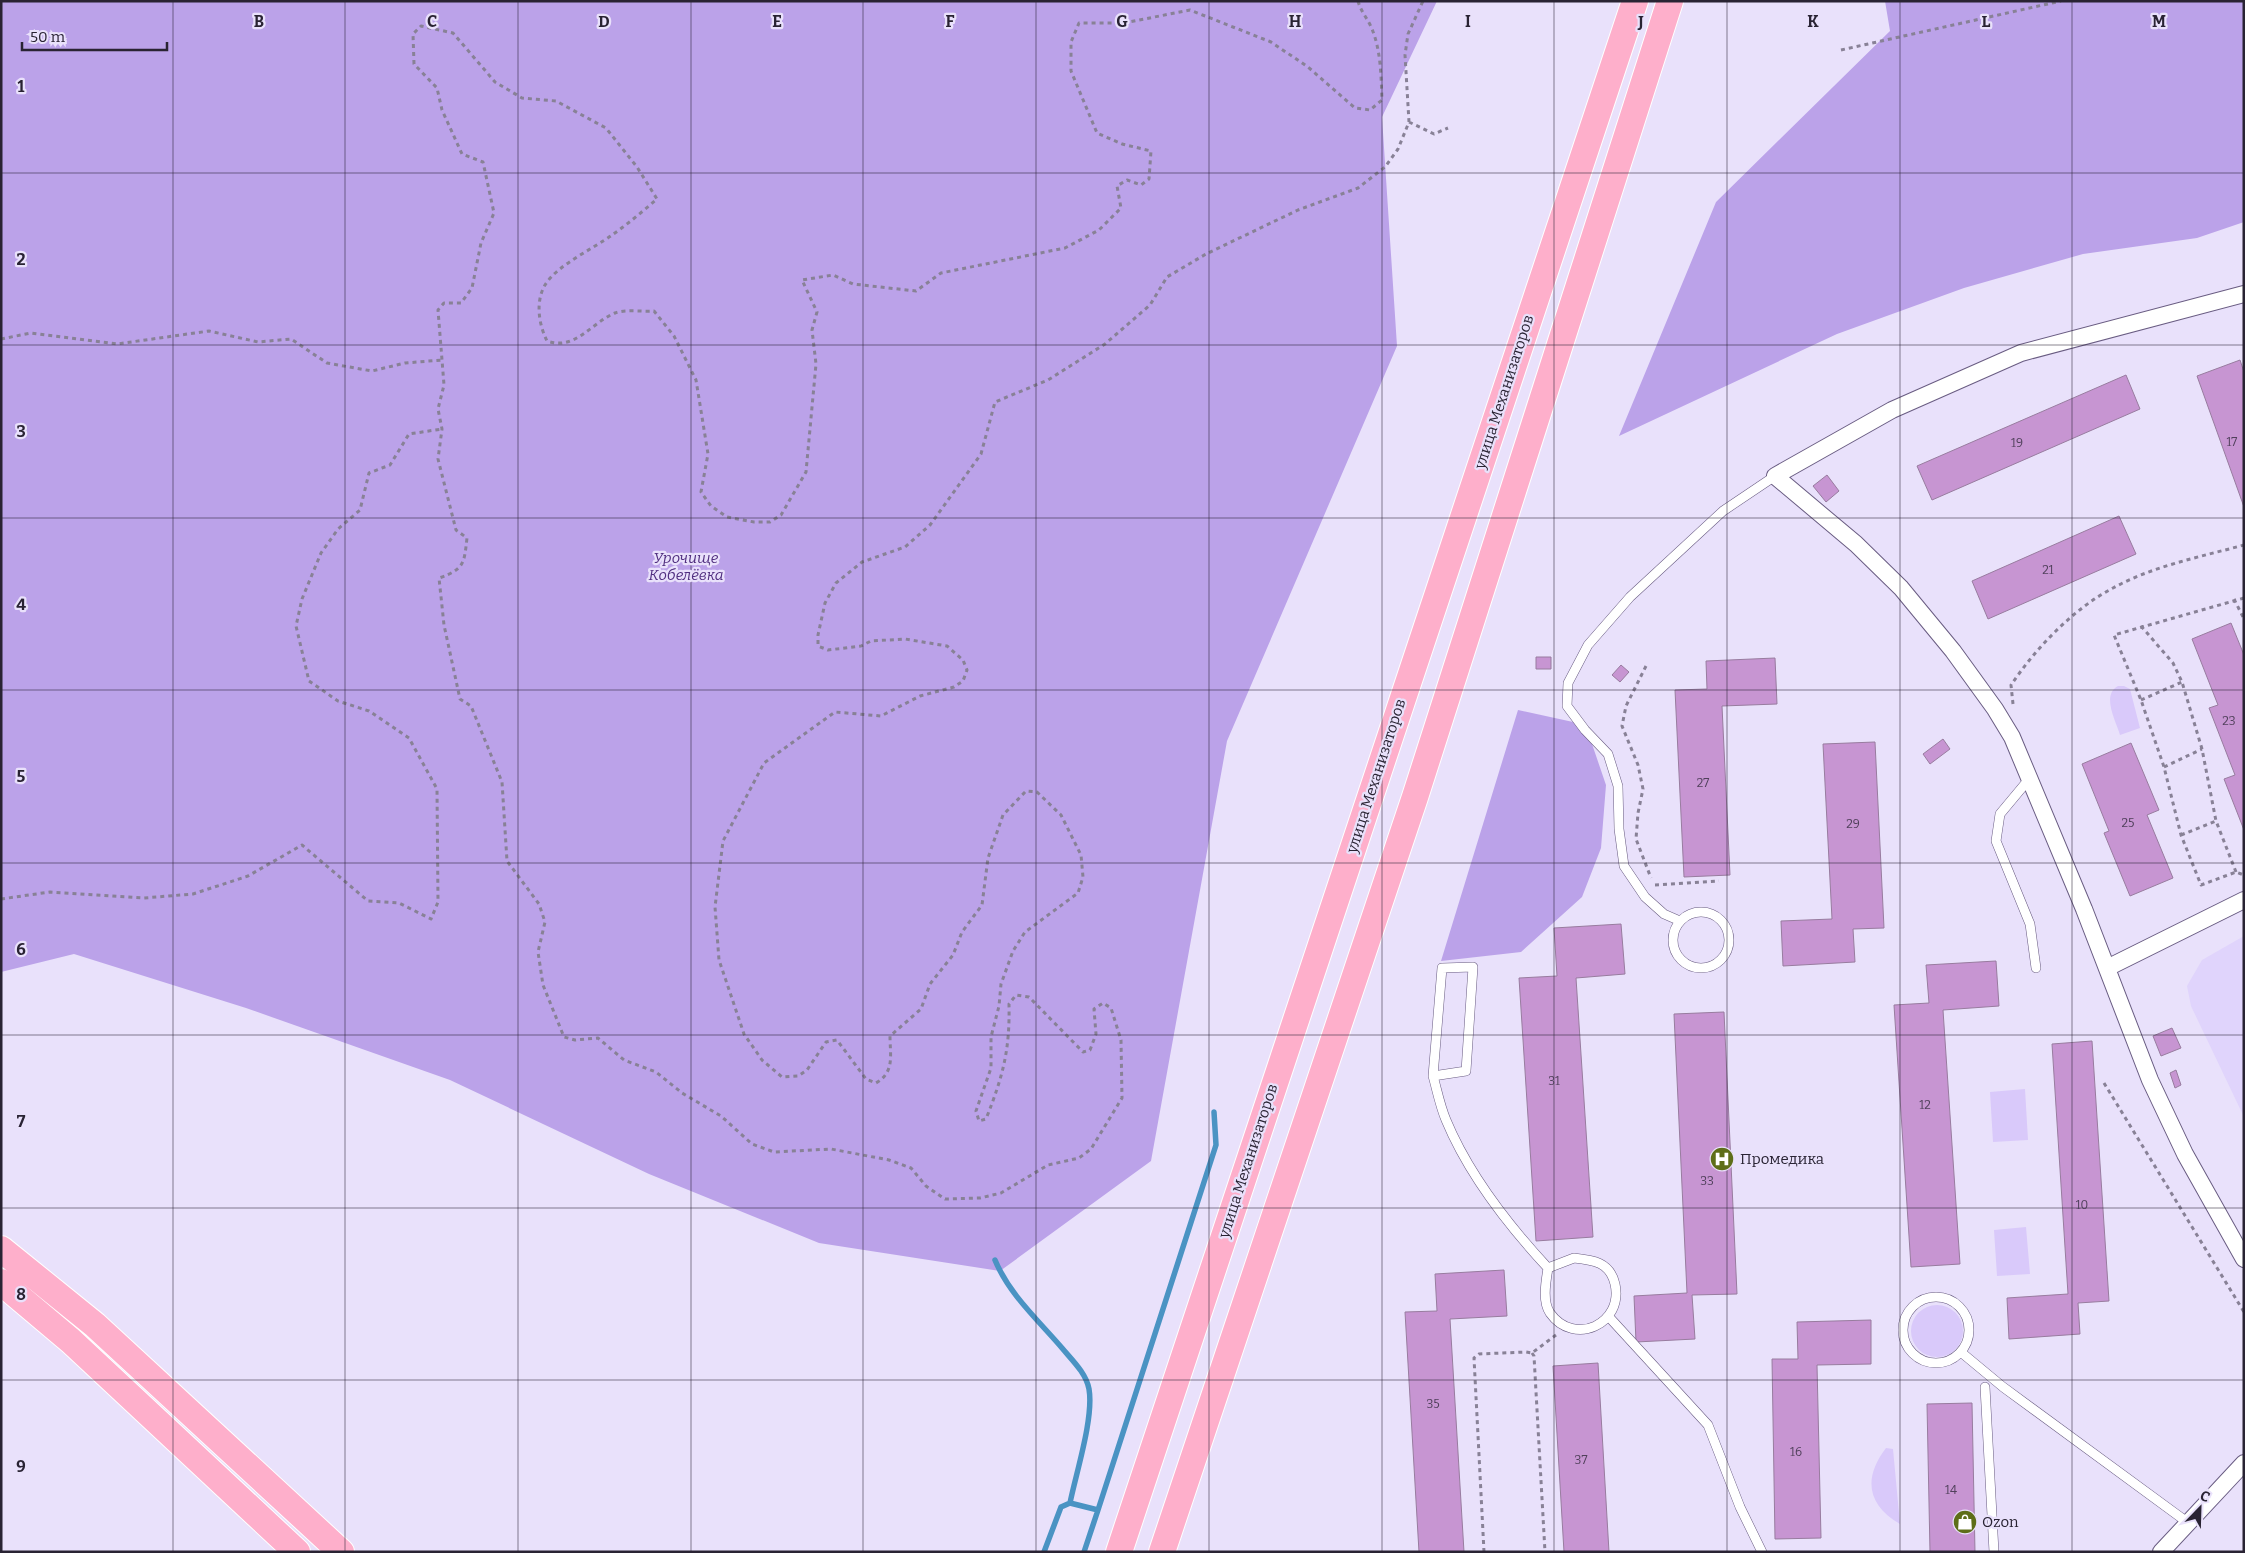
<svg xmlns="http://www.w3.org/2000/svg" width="2245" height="1553" viewBox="0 0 2245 1553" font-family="Bitter,serif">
  <rect width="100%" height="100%" fill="#e9e1fb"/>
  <!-- built -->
  <path fill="#e0d4fc" d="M2244 936V1117L2191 1006 2187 986 2202 960Z"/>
  <!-- green -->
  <path fill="#d9c9fa" d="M2118 686H2124L2130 689 2140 728 2120 735C2116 721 2101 695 2118 686Z
    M2025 1089 2028 1140 1993 1142 1990 1092Z
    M2026 1227 2030 1274 1997 1276 1994 1230Z
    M1911 1331a26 26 0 1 1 52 0a26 26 0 1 1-52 0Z
    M1886 1448 1893 1449 1900 1524C1867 1505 1863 1478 1886 1448Z"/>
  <!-- forest -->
  <path fill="#bba2e9" d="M1 1H1437L1382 117 1397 346 1227 741 1151 1161 1000 1271 819 1243 649 1174 450 1080 246 1008 74 954 1 972Z
    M1885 1H2244V222L2197 238 2083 254 1964 288 1837 334 1619 436 1716 202 1890 31Z
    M1518 710 1573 722 1592 744 1606 785 1601 848 1582 897 1521 952 1441 961Z"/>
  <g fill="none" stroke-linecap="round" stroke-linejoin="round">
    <!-- stream -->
    <path stroke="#4a93c3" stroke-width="5.5" d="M995 1260C1009 1294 1038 1320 1062 1348 1072 1360 1086 1373 1089 1389 1094 1418 1076 1473 1070 1503
      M1044 1552 1061 1507 1070 1503 1098 1510 1216 1145 1214 1112
      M1084 1552 1098 1510"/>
  </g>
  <!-- building -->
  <path fill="#c795d2" stroke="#987c9f" d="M2240 360 2244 372V507L2197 376Z
    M2126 375 2140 409 1932 500 1917 466Z
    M1827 475 1839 491 1826 502 1813 486Z
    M2119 516 2136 554 1988 619 1972 581Z
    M2231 623 2244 655V830L2224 779 2235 775 2209 708 2218 705 2192 639Z
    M1536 657H1551V669H1536Z
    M1775 658 1777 704 1722 706 1730 875 1684 877 1675 690 1707 689 1706 661Z
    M1621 665 1629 672 1620 682 1612 675Z
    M1943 739 1950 749 1930 764 1923 754Z
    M1875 742 1884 928 1853 929 1855 962 1783 966 1781 921 1832 919 1823 744Z
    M2131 743 2159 810 2147 815 2173 878 2130 896 2104 833 2109 831 2082 764Z
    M1621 924 1625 974 1576 978 1593 1237 1536 1241 1519 978 1557 976 1554 928Z
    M1996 961 1999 1006 1943 1010 1960 1264 1911 1267 1894 1005 1929 1003 1926 965Z
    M1724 1012 1737 1294 1692 1295 1695 1339 1636 1342 1634 1296 1687 1293 1674 1014Z
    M2172 1028 2181 1048 2161 1056 2153 1036Z
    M2092 1041 2109 1301 2078 1303 2080 1334 2009 1339 2007 1298 2068 1294 2052 1044Z
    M2176 1070 2181 1085 2175 1088 2170 1073Z
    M1504 1270 1507 1316 1450 1319 1464 1552H1419L1405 1312 1437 1311 1435 1274Z
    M1871 1320V1364L1817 1365 1821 1538 1775 1539 1772 1359H1798L1797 1322Z
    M1598 1363 1609 1552H1564L1553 1366Z
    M1972 1403 1975 1552H1930L1927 1404Z"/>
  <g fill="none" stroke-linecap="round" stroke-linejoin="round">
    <!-- service casing -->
    <g stroke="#695c82" stroke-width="10">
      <path id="service" d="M2030 778 2000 814 1996 841 2030 924 2036 968
        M1673 940a28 28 0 1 1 56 0a28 28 0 1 1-56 0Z
        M1680 921 1664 914 1645 897 1624 866 1619 829 1618 786 1608 754 1585 730 1567 706 1568 683 1588 645 1630 597 1723 511 1775 476
        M1433 1076 1442 968 1473 967 1466 1071 1433 1076C1437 1090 1440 1106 1446 1120 1468 1173 1509 1226 1548 1268
        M1574 1258C1593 1260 1610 1262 1615 1284 1624 1324 1574 1347 1550 1313 1542 1301 1546 1281 1548 1268Z
        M1903 1330a33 33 0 1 1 66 0a33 33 0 1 1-66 0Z
        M1609 1317 1708 1425 1740 1507 1762 1552
        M1962 1353 2003 1387 2187 1522
        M1985 1387 1994 1552"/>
    </g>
    <!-- minor casing -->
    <g stroke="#695c82" stroke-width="18">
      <path id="minor" d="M2244 294 2021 353 1892 410 1775 476 1856 544 1901 588 1953 651 1995 709 2012 737 2084 909 2150 1080 2185 1154 2244 1259
        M2107 968 2244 900
        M2161 1552 2244 1463"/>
    </g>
    <!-- primary casing -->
    <g stroke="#fff" stroke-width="28">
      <path id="primary" d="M1 1249 95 1325 341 1552
        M1 1282 71 1341 297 1552
        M1119 1552 1635 1
        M1162 1552 1415 797 1670 1"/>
    </g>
    <!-- path -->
    <path stroke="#888196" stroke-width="3" stroke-dasharray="4 4" stroke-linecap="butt" d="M1358 1C1361 12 1368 19 1372 29 1381 51 1381 76 1382 100L1370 110 1355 108 1308 67 1271 42 1190 10 1124 23H1079L1071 42V71L1097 133 1122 144 1151 151 1149 179 1141 185 1127 180 1117 186 1121 208 1099 230 1065 248 941 273 916 291 853 284 833 275 802 280 817 312 812 330 816 364 806 472 781 515 770 522H754L727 517 711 506 701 492 708 454 696 380 674 336 654 311C642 312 625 309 615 313 591 323 575 351 547 341 539 325 535 302 545 285 557 265 593 249 612 235 628 224 643 211 657 199L637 167 606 128 556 101 522 98 495 82 453 33 421 26 413 34 414 64 437 88 442 110 462 154 483 162 494 213 481 243 472 288 461 303H444L438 310 444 385 438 409 442 429 438 459 456 530 467 538C464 563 465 569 439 578L444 625 460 699 471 706 502 782 507 861 539 904 545 922 538 952 543 985 564 1037 575 1040 598 1038 624 1060 656 1072 682 1093 721 1116 752 1144 774 1152 831 1149 889 1160 911 1168 926 1186 945 1199 980 1198 1001 1193 1048 1165 1079 1158 1091 1149 1122 1098 1121 1040 1111 1008 1103 1003 1094 1009 1096 1034 1090 1050 1083 1052 1029 997 1016 995 1009 1004C1010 1050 1003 1076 986 1119L979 1121 976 1111 991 1068V1037L999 1006 1001 984 1013 951 1025 932 1078 893 1083 877 1081 855 1061 815 1037 792 1026 791 1003 815 988 858 982 905 962 932 953 955 930 984 921 1009 890 1036C890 1055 895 1072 876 1083L866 1079 837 1040 826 1042 807 1070 798 1076 782 1077 762 1060 744 1034 719 960 715 907 723 841 764 763 835 712 881 716 920 696 954 687 963 681 967 670 963 660 947 646 905 639 871 641 861 646 828 650 818 646V635L825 603 836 583 862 562 905 547 930 525 981 454 995 402 1048 380 1105 344 1150 305 1167 277 1206 254 1298 210 1358 188 1385 167 1398 149 1409 122 1405 55 1408 34 1423 1
      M1841 50 2061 1
      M1409 122 1434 134 1448 128
      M1 339 31 333 117 344 209 331 258 342 291 339 327 363 372 371 405 363 442 360
      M2244 598 2114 635 2141 700 2164 767 2181 835 2201 885 2236 872 2244 875
      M2234 599 2244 619
      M2141 626 2173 663 2182 682 2202 749 2216 821 2236 872
      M1646 666 1626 706 1622 726 1638 765 1643 789 1638 813 1636 839 1651 878
      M2141 700 2182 682
      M2013 704 2011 685C2036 648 2073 609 2113 588 2153 566 2200 557 2244 545
      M2164 767 2202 749
      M2181 835 2216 821
      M1655 885 1719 881
      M1 899 50 892 144 898 193 894 248 876 302 845 368 901 399 903 431 919 438 902 437 789 409 738 369 711 338 701 309 681 296 626 302 599 321 553 338 529 360 510 369 473 390 465 409 434 442 429
      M2104 1083 2244 1312
      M1532 1353 1534 1356 1545 1552
      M1484 1552 1474 1358 1479 1354 1526 1352 1532 1353 1556 1335"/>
    <!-- service -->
    <use href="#service" stroke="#fff" stroke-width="9"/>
    <!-- minor -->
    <use href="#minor" stroke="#fff" stroke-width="16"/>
    <!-- primary -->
    <use href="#primary" stroke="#feafcb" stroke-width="26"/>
  </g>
  <!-- grid -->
  <path fill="none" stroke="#292333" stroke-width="1" stroke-opacity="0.55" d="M173 1V1552M345 1V1552M518 1V1552M691 1V1552M863 1V1552M1036 1V1552M1209 1V1552M1382 1V1552M1554 1V1552M1727 1V1552M1900 1V1552M2072 1V1552M1 173H2244M1 345H2244M1 518H2244M1 690H2244M1 863H2244M1 1035H2244M1 1208H2244M1 1380H2244"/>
  <!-- icons -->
  <defs>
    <g id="hospital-disc" transform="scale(1.25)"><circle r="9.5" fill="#5e6e19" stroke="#e9e1fb"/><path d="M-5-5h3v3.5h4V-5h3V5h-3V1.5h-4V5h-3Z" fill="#fff"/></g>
    <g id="shop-disc" transform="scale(1.25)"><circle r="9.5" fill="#5e6e19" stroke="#e9e1fb"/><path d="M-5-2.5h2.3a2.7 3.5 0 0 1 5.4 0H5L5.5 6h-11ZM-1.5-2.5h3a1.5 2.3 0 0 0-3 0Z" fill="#fff"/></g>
  </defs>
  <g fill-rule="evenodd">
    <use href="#hospital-disc" x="1722" y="1159"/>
    <use href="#shop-disc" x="1965" y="1522"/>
  </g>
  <g text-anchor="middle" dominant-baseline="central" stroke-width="4.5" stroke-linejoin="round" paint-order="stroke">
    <!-- number labels -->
    <g font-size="12" fill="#50405b">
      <text x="2232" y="442">17</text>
      <text x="2017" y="443">19</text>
      <text x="2048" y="570">21</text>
      <text x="2229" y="721">23</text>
      <text x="1703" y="783">27</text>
      <text x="2128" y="823">25</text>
      <text x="1853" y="824">29</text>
      <text x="1554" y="1081">31</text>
      <text x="1925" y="1105">12</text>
      <text x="1707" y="1181">33</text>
      <text x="2082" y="1205">10</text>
      <text x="1433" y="1404">35</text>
      <text x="1796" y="1452">16</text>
      <text x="1581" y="1460">37</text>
      <text x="1951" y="1490">14</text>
    </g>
    <!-- street labels -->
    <g font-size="15" fill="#292333" stroke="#e9e1fb">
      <text transform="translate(1504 392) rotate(-72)">улица Механизаторов</text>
      <text transform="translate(1376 776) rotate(-72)">улица Механизаторов</text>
      <text transform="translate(1248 1161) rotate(-72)">улица Механизаторов</text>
    </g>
    <!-- park labels -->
    <g font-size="15" font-style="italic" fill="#512f80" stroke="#e9e1fb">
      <text x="686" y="558">Урочище<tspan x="686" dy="17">Кобелёвка</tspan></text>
    </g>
    <!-- poi labels -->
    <g font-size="15" fill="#292333" stroke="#e9e1fb" text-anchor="start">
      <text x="1740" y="1159">Промедика</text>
      <text x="1982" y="1522">Ozon</text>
    </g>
  </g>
  <g font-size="16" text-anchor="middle" font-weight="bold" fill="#292333" stroke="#e9e1fb" stroke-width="4.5" stroke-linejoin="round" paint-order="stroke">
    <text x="259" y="27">B</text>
    <text x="432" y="27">C</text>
    <text x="604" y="27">D</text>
    <text x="777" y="27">E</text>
    <text x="950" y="27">F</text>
    <text x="1122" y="27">G</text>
    <text x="1295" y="27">H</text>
    <text x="1468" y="27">I</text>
    <text x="1641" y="27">J</text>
    <text x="1813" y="27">K</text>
    <text x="1986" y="27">L</text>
    <text x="2159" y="27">M</text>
    <text x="21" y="92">1</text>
    <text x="21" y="265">2</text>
    <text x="21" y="437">3</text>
    <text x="21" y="610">4</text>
    <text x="21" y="782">5</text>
    <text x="21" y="955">6</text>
    <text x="21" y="1127">7</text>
    <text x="21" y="1300">8</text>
    <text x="21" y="1472">9</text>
  </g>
  <!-- border -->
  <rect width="2245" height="1553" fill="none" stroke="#292333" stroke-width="5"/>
  <!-- north arrow -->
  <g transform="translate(2200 1508) rotate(23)" stroke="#e9e1fb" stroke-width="4" paint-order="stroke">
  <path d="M0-4L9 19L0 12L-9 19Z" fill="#292333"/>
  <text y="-8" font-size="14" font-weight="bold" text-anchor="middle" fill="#292333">С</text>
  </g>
  <!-- scale -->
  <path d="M22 42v8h145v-8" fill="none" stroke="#292333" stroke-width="2.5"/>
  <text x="30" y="42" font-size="15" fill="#292333" stroke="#e9e1fb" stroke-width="4" paint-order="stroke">50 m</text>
</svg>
